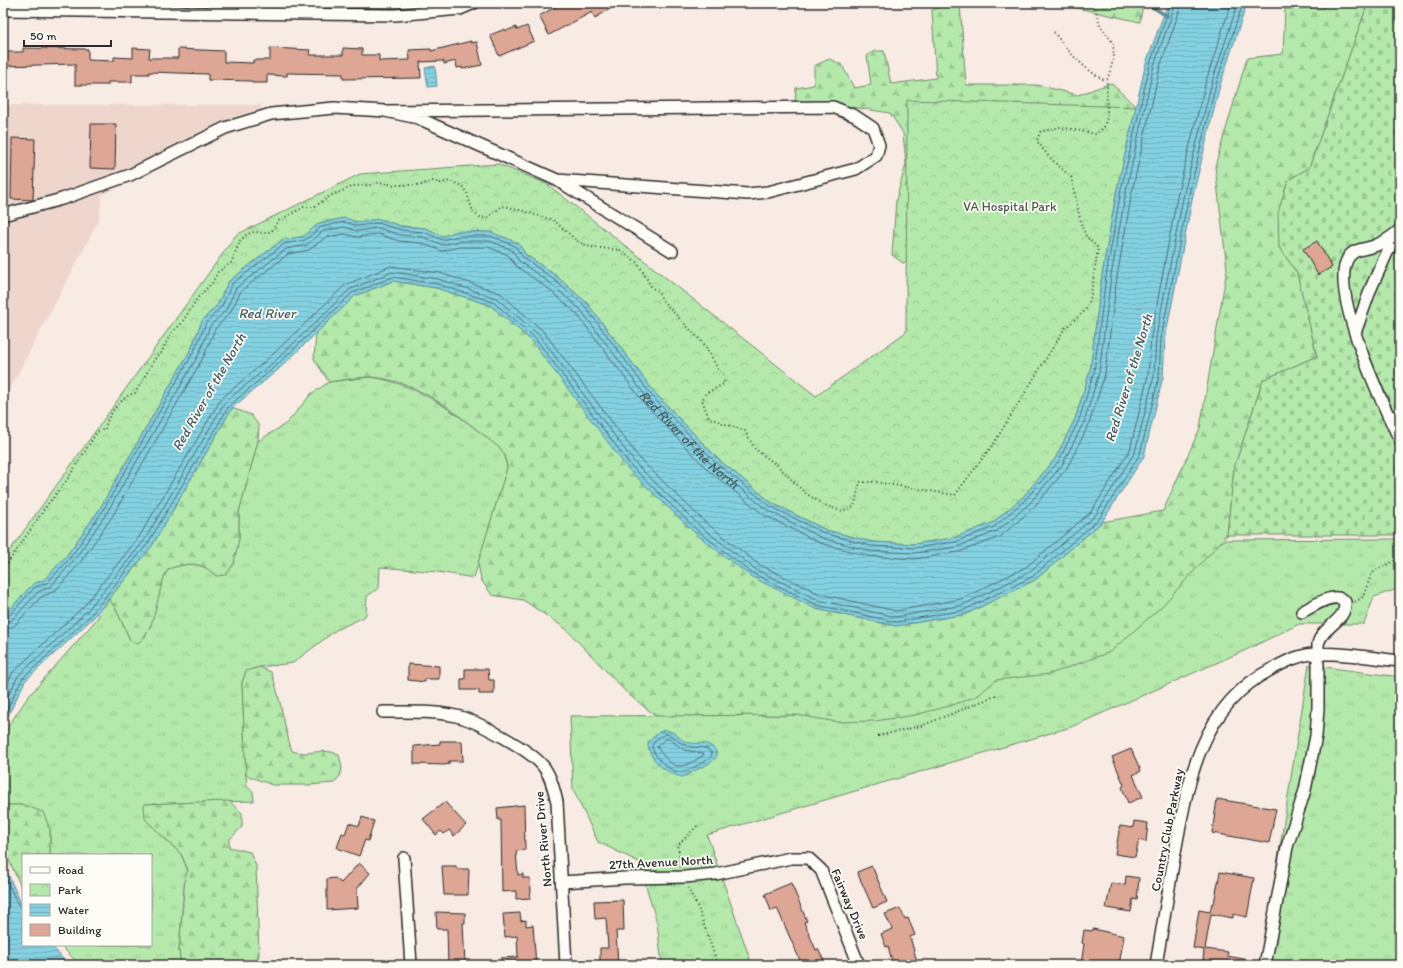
<svg xmlns="http://www.w3.org/2000/svg" width="1403" height="968" viewBox="0 0 1403 968" font-family="Itim,sans-serif">
  <defs>
    <pattern id="grass-tufts" width="24" height="20" patternUnits="userSpaceOnUse"><rect width="24" height="20" fill="#b4e9ab"/><path d="M3 7l-1-3M5 7V3M7 7l1-3M15 17l-1-3M17 17v-4M19 17l1-3" fill="none" stroke="#9bc893"/></pattern>
    <pattern id="forest-firs" width="22" height="20" patternUnits="userSpaceOnUse"><rect width="22" height="20" fill="#b4e9ab"/><path d="M5 1l3.5 6h-7zM16 11l3.5 6h-7z" fill="#9bc893"/></pattern>
    <pattern id="cemetery-stones" width="16" height="16" patternUnits="userSpaceOnUse"><rect width="16" height="16" fill="#b4e9ab"/><path d="M2 7V4a2 2 0 0 1 4 0v3zM10 15v-3a2 2 0 0 1 4 0v3z" fill="#9bc893"/></pattern>
    <pattern id="park-crowns" width="20" height="18" patternUnits="userSpaceOnUse"><rect width="20" height="18" fill="#b4e9ab"/><path d="M2 6a3 3 0 1 1 6 0M12 15a3 3 0 1 1 6 0" fill="none" stroke="#9bc893"/></pattern>
    <pattern id="water-rules" width="6" height="5" patternUnits="userSpaceOnUse"><rect width="6" height="5" fill="#84d1e2"/><path d="M0 2.5h6" fill="none" stroke="#72b4c2"/></pattern>
  </defs>
  <rect width="100%" height="100%" fill="#f7ebe3"/>
  <filter id="ink" filterUnits="userSpaceOnUse"><feTurbulence type="fractalNoise" baseFrequency=".025" numOctaves="2"/><feDisplacementMap in="SourceGraphic" scale="8" xChannelSelector="R" yChannelSelector="G"/><feConvolveMatrix kernelMatrix="1 2 1 2 8 2 1 2 1" color-interpolation-filters="sRGB"/></filter>
  <g filter="url(#ink)">
    <!-- built -->
    <path fill="#efd6cc" d="M3 105H261L260 121 102 195 99 220 3 402Z"/>
    <!-- grass -->
    <path fill="url(#grass-tufts)" stroke="#708a6b" d="M370 377C422 384 462 418 501 449L505 456 507 468 474 578 438 572 380 567 379 588 367 596 366 614 364 617 336 630 293 663 260 667 246 671 242 683 246 775 247 787 253 791 254 801 144 804 164 838 181 854 188 871 185 877 179 950 181 965H80L60 945H151V855H50V829L24 805H3V741L9 725 28 697 96 620 109 599 116 609 130 640 145 637C155 615 156 590 168 569 188 563 200 560 216 576L239 539V512L258 441 287 423 311 394 329 382Z
      M1400 539V588L1374 597 1364 624H1299L1248 649 1071 727 707 835 752 965H662L657 923 639 862 598 842 573 789 570 716 797 715 982 675 1225 540Z
      M1309 665 1400 677V965H1261Z"/>
    <!-- forest -->
    <path fill="url(#forest-firs)" stroke="#708a6b" d="M1069 3H1143L1140 22 1068 6Z
      M1323 3H1368L1309 168 1288 180 1279 247 1297 273 1317 356 1263 380 1234 468 1227 535 1161 607 1110 652 1050 674 996 680 977 696 953 705 915 715 875 721 837 722 797 715 656 716 628 694 565 628 523 600 492 595 481 580 478 563 507 468 505 456 501 449C464 420 421 380 371 377 358 377 342 380 329 382L314 359 316 332 355 296 393 281 436 288 490 305 532 341 582 407 816 609 896 626 966 614 1035 580 1102 522 1163 511 1200 428 1227 269 1215 166 1247 58 1283 54 1285 9 1324 8Z
      M947 4H960L966 85H1037L1078 95 1111 83 1136 107 1117 189 903 263 892 255 896 200 906 164 903 133 890 113 821 102 795 103 796 88 814 85V66L829 59 842 65 854 88 871 85 867 55 875 51H884L891 84 936 78 932 10Z
      M232 408 251 415 259 426 258 441 239 512V539L234 563 226 575 216 576C200 560 188 563 168 569 155 592 159 626 137 644L130 640 116 609 109 599 152 546Z
      M260 667 271 672C281 697 283 725 292 751 309 757 324 746 339 755L342 767 340 776 334 783 310 785H272L246 775 242 683 246 671Z
      M229 801 242 813V827L229 840V847L250 852 256 865 259 955 257 965H181L179 950 185 877 188 870 181 854 145 819 144 804Z
      M3 805H24L43 812 50 829V855H23V891L6 854 3 834Z"/>
    <!-- cemetery -->
    <path fill="url(#cemetery-stones)" stroke="#708a6b" d="M1368 3H1400V535H1227L1234 468 1263 380 1317 356 1297 273 1279 247 1278 213 1288 180 1309 168Z"/>
    <!-- park -->
    <path fill="url(#park-crowns)" stroke="#708a6b" d="M907 100 1136 107 1117 189 1102 275 1090 371 1075 419 1055 459 1023 497 992 523 953 538 914 544 872 542 826 530 772 503 718 459 655 393 587 303 555 275 525 254 518 243 458 231 443 236 425 228 401 226 379 219 357 222 345 218 319 223 304 237 282 240 228 282 218 304 202 321 191 349 99 510 67 555 44 580 33 584 3 617V560L236 235 360 174 498 164 547 184 816 396 906 332Z"/>
    <!-- water -->
    <path fill="url(#water-rules)" stroke="#608f99" d="M1168 3H1247L1220 85 1193 195 1165 339 1163 377 1144 456 1102 522 1035 580 966 614 896 626 816 609 750 576 695 533 628 469 532 341 490 305 436 288 393 281 355 296 280 368 232 408 152 546 94 617 25 681 3 726V617L33 584 44 580 67 555 99 510 191 349 202 321 218 304 228 282 282 240 304 236 319 223 345 218 357 222 379 219 401 226 425 228 443 236 458 231 491 232 518 243 526 255 555 275 587 303 655 393 718 459 772 503 826 530 872 542 914 544 953 538 992 523 1023 497 1055 459 1075 419 1090 371 1102 275 1117 189 1146 63Z
      M435 66 437 86 428 87 425 68Z
      M665 730C675 731 678 738 686 742 694 745 704 741 711 746 725 756 710 763 702 767 695 770 690 774 682 777 667 774 647 759 648 742L659 732Z
      M3 863 23 908V945H51L68 965H3Z"/>
    <g fill="none" stroke-linecap="round" stroke-linejoin="round">
      <!-- shore -->
      <g stroke="#4f6d74" stroke-width="1">
        <path d="M3 619 8 617 35 587 47 583 70 558 102 512 194 351 206 323 222 306 232 284 284 244 305 240 321 227 345 222 357 226 378 223 401 230 424 232 442 240 459 236H491L515 246 523 257 553 279 584 305 652 396 715 462 770 506 824 533 871 546 914 548 955 542 994 527 1025 500 1058 462 1079 420 1094 372 1106 276 1121 190 1150 64 1171 3"/>
        <path id="s1" d="M3 624 11 621 38 592 50 587 74 560 106 514 199 354 210 326 226 310 236 288 286 249 307 245 323 231 344 227 357 231 378 228 400 235 423 237 443 245 459 241H490L512 250 519 261 550 283 580 309 648 399 712 465 767 510 822 538 870 551 914 553 957 547 997 531 1029 504 1062 465 1084 422 1099 373 1111 276 1126 191 1154 65 1176 3"/>
        <path d="M3 630 14 626 41 597 55 591 79 564 112 517 204 356 215 329 230 313 241 291 288 254 309 250 326 237 344 234 357 237 378 234 399 241 421 243 442 251 460 247H488L508 255 516 266 546 287 576 313 644 403 708 470 764 515 820 543 868 556 915 559 959 552 1000 537 1033 508 1067 468 1089 424 1105 374 1117 277 1132 192 1160 67 1182 3"/>
        <path d="M3 692 13 672 83 607 139 537 221 399 270 357 345 285 391 266 440 273 500 293 543 331 640 459 704 521 758 564 820 594 896 611 961 599 1026 567 1091 512 1130 450 1148 375 1151 336 1178 192 1206 81 1231 3"/>
        <path d="M3 706 18 676 87 611 144 541 225 402 274 362 349 290 392 272 438 279 496 298 539 335 635 463 700 526 755 569 818 600 896 617 963 605 1029 572 1095 516 1135 452 1154 376 1156 337 1184 193 1212 82 1238 3"/>
        <path d="M3 717 22 679 91 615 148 543 229 406 277 365 352 293 393 277 437 284 493 302 535 338 631 466 697 530 752 573 817 605 896 622 964 610 1032 577 1099 519 1140 454 1159 377 1161 338 1189 194 1216 84 1243 3"/>
        <path d="M666 734C674 735 677 742 685 745 694 750 704 744 711 752 712 755 712 756 710 758 709 760 685 772 683 772 671 774 656 758 652 748 652 741 660 736 666 734Z"/>
        <path d="M669 739 684 750 703 753 704 755C681 769 675 773 657 747L664 740Z"/>
        <path d="M3 872 18 905 23 908"/>
      </g>
      <!-- stream -->
      <path stroke="#608f99" stroke-width="3.5" d="M1146 3 1167 16"/>
    </g>
    <!-- building -->
    <path fill="#dda695" stroke="#2b2b2b" d="M563 3H620L595 18 592 12 549 35 539 16Z
      M527 26 534 41 499 56 490 35 505 29 506 31 516 27 517 30Z
      M471 41V43L477 42 482 65 462 69V67L457 68 456 61 444 64V61L420 62 421 78 343 79V74L287 73V76L267 75V83H252V81L208 80V74L149 72V74H132V82H108V85H75V64L3 66V52H23V48L88 49V60L114 61V57L133 58V48L150 49 149 58H178V49L224 51V62L253 63V60H270V48L310 50 309 55H343V48L362 49V55H379V61L410 60 409 50 431 49V51Z
      M91 124H116L115 169 90 168Z
      M12 138 35 139 33 200 11 199Z
      M1317 241 1332 267 1318 275 1303 249Z
      M408 664 439 666V679H425V682L408 680Z
      M465 669H488L489 680H494V694H479V690H461V679H465Z
      M440 741H462L463 761H449V764L444 765 414 764V746L440 744Z
      M1131 749 1141 771 1133 775 1143 797 1128 803 1122 787 1124 785 1112 757Z
      M1217 799 1276 809 1269 843 1212 833Z
      M445 802 466 825 454 836 449 830 444 834 441 831 436 835 423 819Z
      M524 805 525 850 516 851 518 875 523 874V878H530L531 891 530 898 516 899V891L502 892 501 820H498L497 808Z
      M362 817 374 821 368 841 365 840 359 856 337 848 342 833 345 834 349 823 359 826Z
      M1134 821 1148 823 1146 842 1139 840 1135 857 1115 854 1120 826 1133 828Z
      M359 863 370 873 357 889 358 908 327 910V879L335 878 341 883Z
      M442 866H456L457 869H469L468 895H444Z
      M872 866 887 902 873 908 857 872Z
      M1220 872 1254 878 1247 917 1233 914V918L1211 914 1205 949 1228 952 1227 956 1249 960V965H1204L1205 960H1203L1204 950 1193 948 1199 910 1210 912 1212 903H1214Z
      M1126 876 1139 878 1137 900 1133 899 1131 912 1106 908 1111 883 1125 885Z
      M791 883 807 921 804 922 816 950 818 949 824 961 815 965H802L777 908 771 911 765 894Z
      M623 900 624 931H616L618 965H600V948H608L606 918 595 919 594 901Z
      M900 908 905 919 908 918 915 935 910 937 918 965H893L888 946 886 947 881 934 892 929 885 914Z
      M436 912 465 913V923H463L465 965H448L447 929H437Z
      M520 913 521 921 526 920V926L533 925 536 965H501V958L518 957 517 936 505 937 503 914Z
      M1093 929 1124 936 1119 965H1081L1084 944 1082 943 1084 930 1092 931Z"/>
    <g fill="none" stroke-linecap="round" stroke-linejoin="round">
      <!-- minor casing -->
      <g stroke="#2b2b2b" stroke-width="14">
        <path id="minor" d="M3 10 395 15 460 9 474 3
          M385 111 833 107 855 116 873 128 879 145 876 156 856 169 768 192 748 194 557 180
          M3 215 62 199 130 175 225 128 271 114 334 108 385 111 418 118 557 180 672 251
          M1400 230C1393 236 1383 243 1374 246 1364 250 1354 248 1348 258 1328 291 1384 407 1400 440
          M1355 333 1371 288 1396 233
          M1388 416 1400 418
          M383 712C408 712 432 711 456 716 476 720 530 750 543 766 551 776 554 790 557 802L566 965
          M404 858 411 965
          M562 882 625 878 685 877 716 874 791 858H808L821 870 859 965
          M1156 965C1162 929 1168 894 1174 858 1187 786 1199 707 1270 670 1283 663 1298 655 1313 654 1341 652 1372 658 1400 661
          M1265 965 1287 847 1305 790 1316 736 1318 708V644C1322 626 1347 621 1345 602 1335 590 1312 607 1302 612"/>
      </g>
      <!-- path -->
      <path stroke="#2b2b2b" stroke-width="2" stroke-dasharray="1 3" stroke-linecap="butt" d="M1054 32C1068 52 1085 70 1106 81
        M3 570 48 504 67 480 97 432 105 429C107 415 122 396 135 393L156 357 161 353 171 333 181 324 199 296 212 283 218 272 231 263 240 241 247 234 254 232 265 233 272 231 278 221 304 207H314L330 196 354 186 371 185 380 182 394 185H421L433 181 440 183 450 181 462 186 467 193 473 212 481 218 488 217 502 206 509 207 553 220 577 241 590 247 620 250 638 263 652 288 658 291 662 300 704 344 718 369 725 376 724 384 706 393 702 400 709 418 745 431 755 449 777 465 804 492 822 504 841 511 854 507 860 482H875L955 495 994 443 1065 328 1085 311 1090 300 1098 248 1086 236 1082 227 1071 177 1049 157 1037 141 1040 132 1060 127 1096 134 1104 127 1107 117V81L1114 57 1113 43 1100 25 1094 3
        M1355 602 1363 597 1371 575 1376 570 1400 558
        M878 736 921 726 998 695
        M681 867 678 845 699 824
        M688 888 698 908 718 965"/>
      <!-- minor -->
      <use href="#minor" stroke="#fdfcf7" stroke-width="11"/>
    </g>
  </g>
  <g text-anchor="middle" dominant-baseline="central" stroke-width="3.5" stroke-linejoin="round" paint-order="stroke">
    <!-- park labels -->
    <g font-size="13" fill="#4d5a4b" stroke="#fdfcf7">
      <text x="1010" y="206">VA Hospital Park</text>
    </g>
    <!-- street labels -->
    <g font-size="13" fill="#2b2b2b" stroke="#fdfcf7">
      <text transform="translate(1167 830) rotate(-79)">Country Club Parkway</text>
      <text transform="translate(543 839) rotate(-95)">North River Drive</text>
      <text transform="translate(661 862) rotate(-3)">27th Avenue North</text>
      <text transform="translate(850 904) rotate(67)">Fairway Drive</text>
    </g>
    <!-- water labels -->
    <g font-size="14" font-style="italic" fill="#465d62" stroke="#fdfcf7">
      <text x="267" y="313">Red River</text>
      <text transform="translate(1129 378) rotate(-73)">Red River of the North</text>
      <text transform="translate(209 392) rotate(-60)">Red River of the North</text>
      <text stroke="none"><textPath href="#s1" startOffset="978">Red River of the North</textPath></text>
    </g>
  </g>
  <!-- margin -->
  <rect width="1403" height="968" fill="none" stroke="#fdfcf7" stroke-width="16"/>
  <rect x="8" y="8" width="1387" height="952" fill="none" stroke="#2b2b2b" stroke-width="1.5" filter="url(#ink)"/>
  <!-- legend -->
  <rect x="22" y="854" width="130" height="92" fill="#fdfcf7" stroke="#a9a8a5"/>
  <rect x="30" y="867" width="20" height="6" fill="#fdfcf7" stroke="#a9a8a5"/>
  <text x="58" y="874" font-size="12" fill="#2b2b2b">Road</text>
  <rect x="30" y="884" width="20" height="12" fill="url(#park-crowns)" stroke="#a9a8a5"/>
  <text x="58" y="894" font-size="12" fill="#2b2b2b">Park</text>
  <rect x="30" y="904" width="20" height="12" fill="url(#water-rules)" stroke="#a9a8a5"/>
  <text x="58" y="914" font-size="12" fill="#2b2b2b">Water</text>
  <rect x="30" y="924" width="20" height="12" fill="#dda695" stroke="#a9a8a5"/>
  <text x="58" y="934" font-size="12" fill="#2b2b2b">Building</text>
  <!-- scale -->
  <path d="M24 40v6h87v-6" fill="none" stroke="#2b2b2b" stroke-width="2"/>
  <text x="30" y="40" font-size="12" fill="#2b2b2b" stroke="#fdfcf7" stroke-width="3" paint-order="stroke">50 m</text>
</svg>
